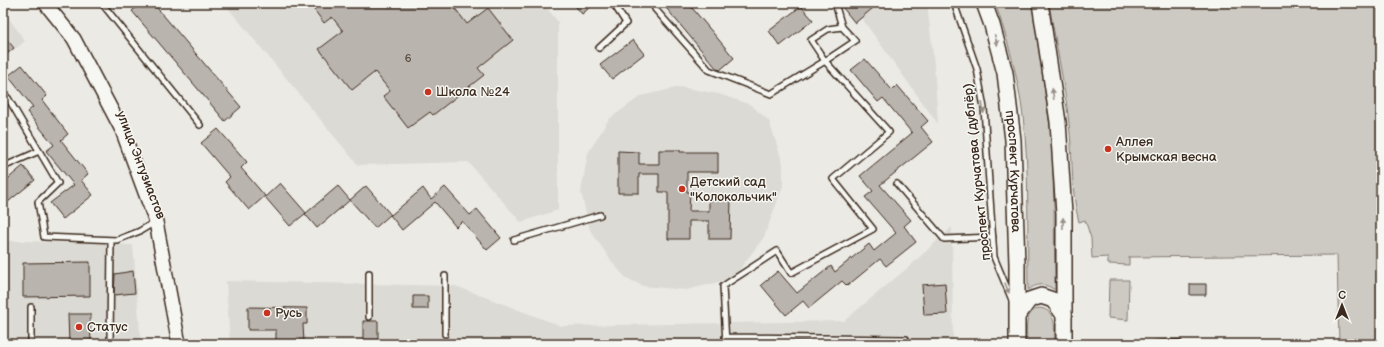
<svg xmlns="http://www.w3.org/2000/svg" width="1384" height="347" viewBox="0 0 1384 347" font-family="'Balsamiq Sans',sans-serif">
  <rect width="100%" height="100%" fill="#ebeae5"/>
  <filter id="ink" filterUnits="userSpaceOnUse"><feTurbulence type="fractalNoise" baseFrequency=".025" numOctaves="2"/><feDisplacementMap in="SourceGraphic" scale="8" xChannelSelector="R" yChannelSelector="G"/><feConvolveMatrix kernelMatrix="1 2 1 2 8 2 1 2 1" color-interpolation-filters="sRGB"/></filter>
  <g filter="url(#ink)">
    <!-- built -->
    <path fill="#dcdad4" d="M224 3H543L558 22V210L521 222 468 162 358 165Z
      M871 3H927L934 64 938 124 858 13Z
      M3 10 25 41 3 59Z
      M680 87 719 94 751 105 769 121 783 164V186L764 237 734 277 715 283 686 290 643 286 626 278 613 263 590 230 581 192 588 153 609 119 641 96Z
      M952 227 953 344H230L226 281 456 286 561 326 844 321 911 265Z
      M3 241H25L133 245 141 344H3Z"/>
    <!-- green -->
    <path fill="#cdcac4" stroke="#847a71" d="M995 3H1032L1052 140 1054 209 1055 290C1045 283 1037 283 1028 290 1027 232 1030 173 1023 116 1018 77 1008 40 995 3Z
      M1049 3H1381V344H1339L1337 255 1129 257V265L1108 264V257L1092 258 1091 238 1085 220 1079 222C1071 192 1073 163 1070 133 1066 90 1056 46 1049 3Z
      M1109 280H1129L1128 320 1108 318Z
      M1040 308C1058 311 1054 330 1054 344H1027C1027 330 1023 312 1040 308Z"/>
    <!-- building -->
    <path fill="#bab4ae" stroke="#3b2a1e" d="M141 3H153L241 107 225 121 132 11Z
      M309 3H451L467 24 488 8 513 40 478 68 484 75 433 115 430 112 408 128 383 96 390 91 375 72 352 90 319 49 343 31 332 17 324 23Z
      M573 3H595L582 14Z
      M662 3H688L734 58 720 70 717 69Z
      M839 3H879L855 23Z
      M801 6 813 20 780 46 769 31Z
      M3 35 14 48 3 57Z
      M633 40 644 54 612 79 600 65Z
      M865 59 892 90 897 85 928 121 921 127 933 142 880 185 911 220 904 226 916 242 886 266 880 259 847 286 842 281 809 308 803 301 786 315 761 285 778 271 797 293 831 266 835 272 869 244 874 251 896 233 865 197 873 191 860 176 912 133 883 98 878 102 851 70Z
      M22 65 47 96 42 100 68 134 61 140 88 174 81 180 93 195 63 219 50 203 74 185 46 151 54 145 27 112 33 107 8 76Z
      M218 129 247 162 241 168 265 196 249 210 225 182 230 177 201 143Z
      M659 150H680V152H718V172H687V192H690L689 211H709V198H731L730 239H709V221H689V239H668V192H659V174H639V193H618V151L639 152V164H659Z
      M23 166 35 180 3 206V183Z
      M280 183 306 213 290 226 265 197Z
      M338 186 350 200 317 228 305 214Z
      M366 186 391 215 423 188 431 199 445 187 470 215 477 209 501 238 487 250 462 221 456 227 435 202 402 230 390 215 375 228 350 200Z
      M90 262V296L23 297V263Z
      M133 271 135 293 114 295 115 274Z
      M945 283 947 314 924 315 922 285Z
      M1190 284H1206V295H1190Z
      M413 296H428V309H413Z
      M248 307 307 308V324H303L304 344H276V330H248Z
      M68 314H90L91 344H69Z
      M363 321H378V344H363Z"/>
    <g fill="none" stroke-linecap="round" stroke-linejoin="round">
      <!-- service casing -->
      <g stroke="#3b2a1e" stroke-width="8">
        <path id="service" d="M653 3 655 9 709 70 771 94 825 61 855 41 842 27 835 3
          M954 3 977 69 984 108 994 257 1012 300
          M104 6 200 125
          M599 48 626 23 613 3
          M3 102 8 98 58 183 38 202 44 237 117 240 140 231 155 222
          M3 167 39 151
          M897 184 944 239 993 237
          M514 240 600 215
          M445 276V334
          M369 317V273
          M725 337 906 339
          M31 344V307
          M110 344 111 240
          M726 344 723 286 777 251 791 273 873 229 833 179 889 132 825 61 811 40 828 29 842 27
          M1101 344H1107
          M1156 344 1179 343"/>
      </g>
      <!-- tertiary casing -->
      <g stroke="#3b2a1e" stroke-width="16">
        <path id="tertiary" d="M45 3 74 39 122 130 156 222 179 344"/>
      </g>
      <!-- secondary casing -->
      <g stroke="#3b2a1e" stroke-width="18">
        <g id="secondary">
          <path id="s1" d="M984 3 992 25 1005 73 1013 140 1017 264V344"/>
          <path d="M1040 3 1058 122 1064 214V344"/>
          <path d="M1018 315 1029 300 1041 296 1053 300 1064 315"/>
        </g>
      </g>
      <!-- service -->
      <use href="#service" stroke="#f6f6f2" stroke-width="5"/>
      <!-- tertiary -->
      <use href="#tertiary" stroke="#f6f6f2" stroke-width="13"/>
      <!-- secondary -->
      <use href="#secondary" stroke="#f6f6f2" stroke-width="15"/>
    </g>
    <!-- one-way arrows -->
    <defs><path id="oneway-solid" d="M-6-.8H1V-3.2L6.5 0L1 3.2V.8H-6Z"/></defs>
    <g fill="#989088">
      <use href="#oneway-solid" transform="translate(996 40) rotate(75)"/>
      <use href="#oneway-solid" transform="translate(1053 94) rotate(-98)"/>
      <use href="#oneway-solid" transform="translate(983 108) rotate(82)"/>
      <use href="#oneway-solid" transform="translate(1063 223) rotate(-89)"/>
      <use href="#oneway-solid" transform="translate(1007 288) rotate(68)"/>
    </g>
  </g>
  <!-- markers -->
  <g fill="#c8321e" stroke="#f6f6f2" stroke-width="1.5">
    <circle cx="428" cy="92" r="4"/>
    <circle cx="1108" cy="149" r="4"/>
    <circle cx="682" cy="189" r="4"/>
    <circle cx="267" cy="313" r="4"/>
    <circle cx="79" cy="327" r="4"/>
  </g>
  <g text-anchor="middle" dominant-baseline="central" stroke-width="3" stroke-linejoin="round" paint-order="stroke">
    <!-- number labels -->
    <g font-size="11" fill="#5b4c42">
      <text x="408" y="58">6</text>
    </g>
    <!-- poi labels -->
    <g font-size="13" fill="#3b2a1e" stroke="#f6f6f2" text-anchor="start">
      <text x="436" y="92">Школа №24</text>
      <text x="1116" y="142">Аллея<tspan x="1116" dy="15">Крымская весна</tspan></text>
      <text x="690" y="182">Детский сад<tspan x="690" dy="15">"Колокольчик"</tspan></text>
      <text x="275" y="313">Русь</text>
      <text x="87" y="327">Статус</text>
    </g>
    <!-- street labels -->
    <g font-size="13" fill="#3b2a1e" stroke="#f6f6f2">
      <text transform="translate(141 165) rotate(69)">улица Энтузиастов</text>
      <text transform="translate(977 172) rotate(-96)">проспект Курчатова (дублёр)</text>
      <text stroke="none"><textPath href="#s1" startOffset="172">проспект Курчатова</textPath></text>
    </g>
  </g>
  <!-- margin -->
  <rect width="1384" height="347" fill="none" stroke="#f6f6f2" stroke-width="16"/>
  <rect x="8" y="8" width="1368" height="331" fill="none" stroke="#3b2a1e" stroke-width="1.5" filter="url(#ink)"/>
  <!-- north arrow -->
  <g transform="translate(1342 305)" stroke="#f6f6f2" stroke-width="3" paint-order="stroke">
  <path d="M0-3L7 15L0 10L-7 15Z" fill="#3b2a1e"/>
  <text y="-6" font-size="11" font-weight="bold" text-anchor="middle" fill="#3b2a1e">С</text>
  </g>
</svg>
